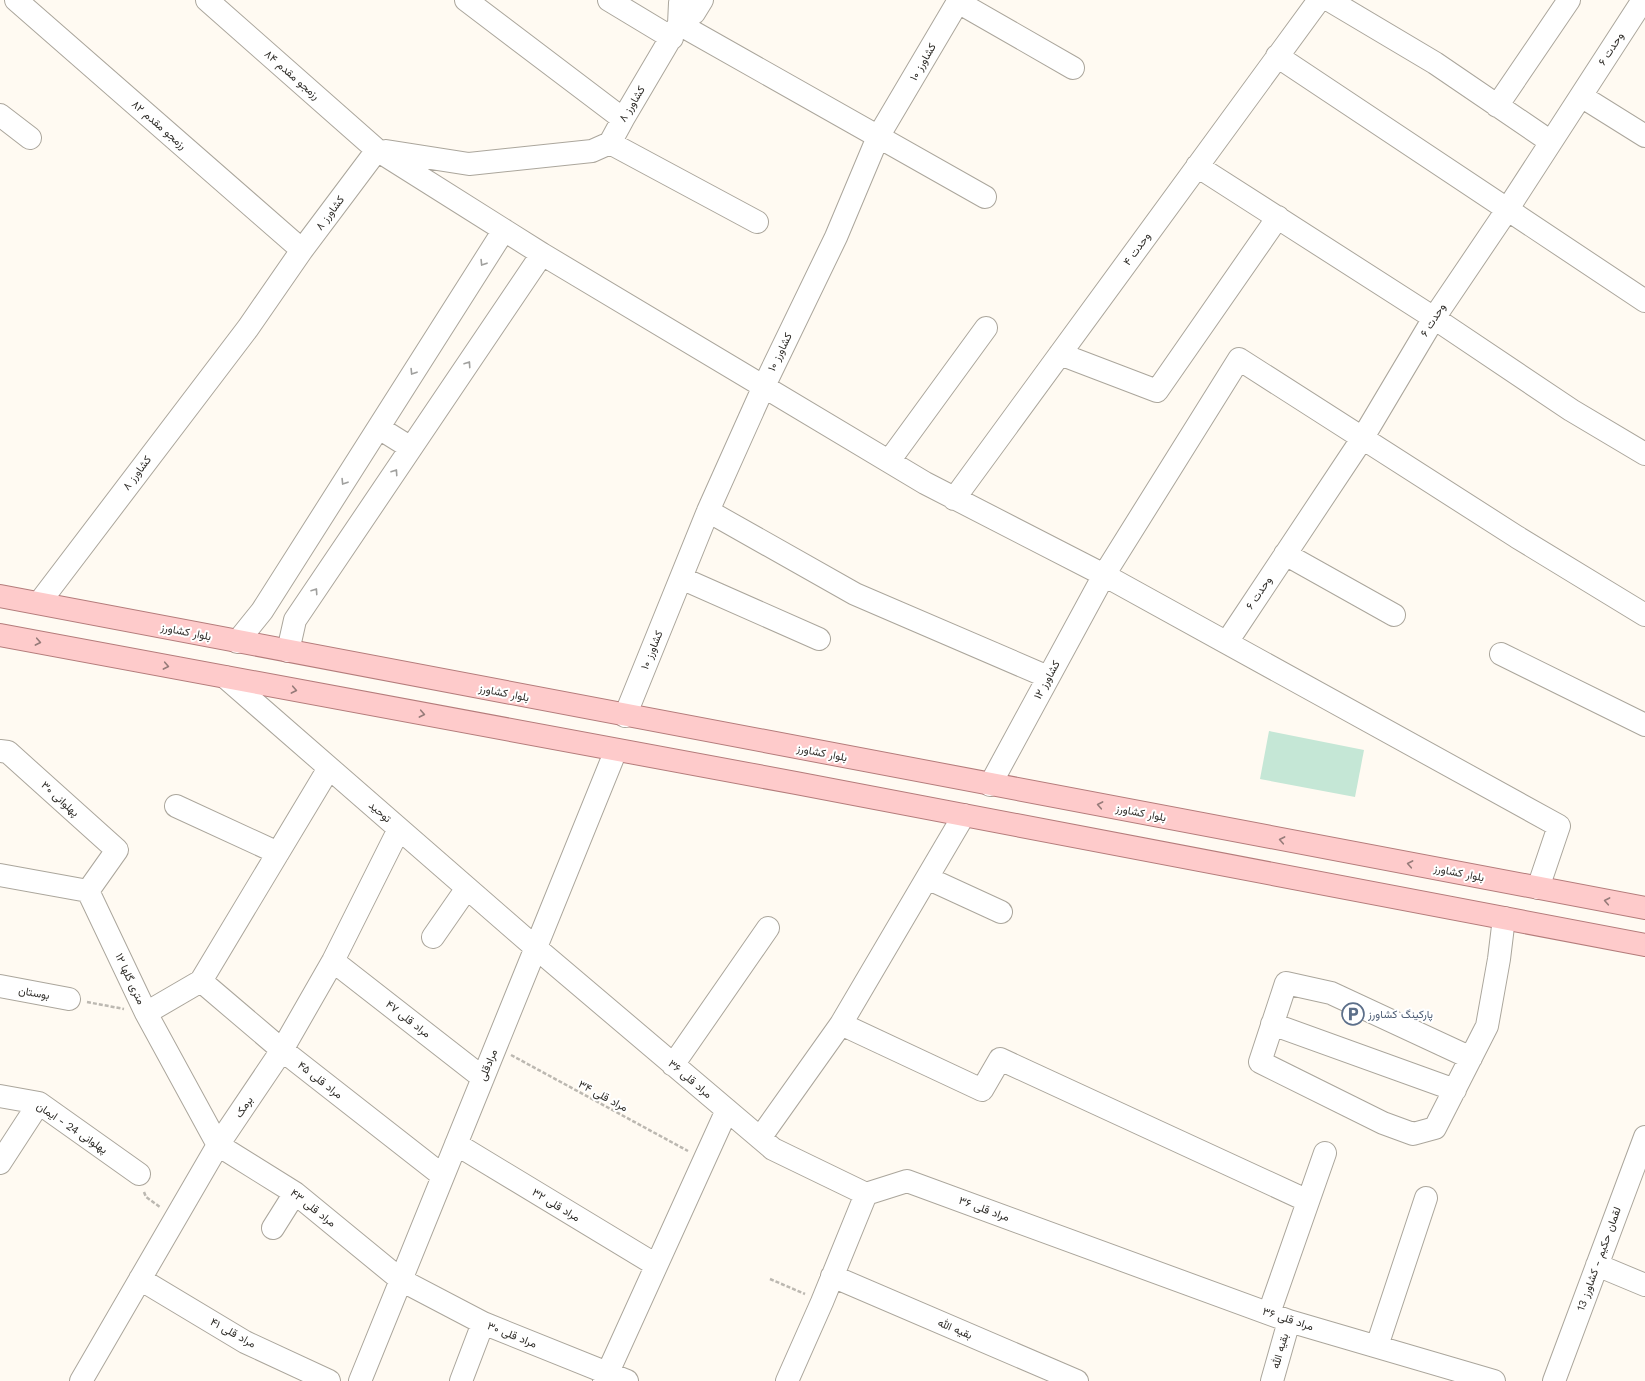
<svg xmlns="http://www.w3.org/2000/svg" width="1645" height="1381" viewBox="0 0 1645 1381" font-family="'Work Sans',Vazirmatn,sans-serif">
  <rect width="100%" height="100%" fill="#fffaf2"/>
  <!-- green -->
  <path fill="#c5e7d6" d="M1269 731 1364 750 1355 797 1260 779Z"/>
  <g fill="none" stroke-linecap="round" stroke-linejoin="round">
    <!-- minor casing -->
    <g stroke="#aba69c" stroke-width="24">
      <path id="minor" d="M16 0 302 250
        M207 0 377 150 542 254 925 483 1104 575 1559 826 1538 888
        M466 0 623 119
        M609 0 672 38
        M1329 0 1435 63 1551 142
        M958 2 1073 68
        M679 24 985 197
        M679 24 680 3 682 0
        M1277 56 1645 301
        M1581 96 1645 136
        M1497 106 1569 0
        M0 115 30 138
        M610 143 757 222
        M386 151 469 164 592 151 610 143 623 119 679 24 694 13 702 0
        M1197 166 1434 318 1571 410 1645 454
        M1060 354 1157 391 1278 217
        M379 428 411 448
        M889 461 986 328
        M954 499 1319 0
        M708 511 855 594 1048 677
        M1285 554 1394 615
        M681 578 819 639
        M39 603 248 328 302 250 377 150
        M237 642 262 611 504 230
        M1227 642 1362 439 1434 318 1507 210 1643 0
        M288 651 295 620 542 254
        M1501 654 1645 725
        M225 677 536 948 773 1149 866 1194 907 1181 1289 1321 1494 1381
        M625 716 708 511 764 386 836 237 878 137 959 0
        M0 751 8 752 117 850 88 891
        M990 785 1104 575 1239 359 1517 537 1645 615
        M176 806 278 853
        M0 875 88 891 146 1013 218 1145 295 1193 401 1280 483 1323 627 1381
        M927 878 1001 912
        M433 937 467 888
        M333 961 483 1078
        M201 981 282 1050 443 1176
        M0 986 69 999
        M146 1013 201 981 329 768
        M841 1024 982 1090 1000 1059 1308 1201
        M1272 1024 1455 1090
        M1471 1058 1331 993 1286 983 1260 1062 1383 1123 1413 1134 1435 1128 1487 1026 1499 959 1504 918
        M673 1065 768 928
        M0 1096 39 1103 139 1174
        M760 1138 841 1024 964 815
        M456 1144 656 1265
        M0 1163 39 1103
        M273 1228 295 1193
        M1597 1265 1645 1285
        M832 1276 1077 1381
        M140 1279 245 1342 329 1381
        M1269 1313 1325 1153
        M1377 1346 1426 1198
        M81 1381 218 1145 282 1050 333 961 399 829
        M360 1381 616 750
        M461 1381 483 1323
        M604 1381 727 1110
        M787 1381 822 1302 866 1194
        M1272 1381 1289 1321
        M1554 1381 1645 1137"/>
    </g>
    <!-- major casing -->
    <g stroke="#b47c7b" stroke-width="24">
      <path id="major" d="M0 596 1645 908
        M0 635 796 783 1645 945"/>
    </g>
    <!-- path -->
    <path stroke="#bcb8b1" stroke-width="2.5" stroke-dasharray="4 2" stroke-linecap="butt" d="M87 1002 124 1009
      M511 1055 688 1151
      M144 1192 146 1197 160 1207
      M770 1279 805 1294"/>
    <!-- minor -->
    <use href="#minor" stroke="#fff" stroke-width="22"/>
    <!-- major -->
    <use href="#major" stroke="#fecbcb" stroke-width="22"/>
  </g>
  <!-- one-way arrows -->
  <defs><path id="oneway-chevron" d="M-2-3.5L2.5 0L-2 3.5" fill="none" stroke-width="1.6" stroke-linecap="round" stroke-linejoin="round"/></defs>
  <g stroke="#a0a09e">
    <use href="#oneway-chevron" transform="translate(483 263) rotate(122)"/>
    <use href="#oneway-chevron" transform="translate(468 364) rotate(-56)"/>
    <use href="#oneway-chevron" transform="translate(413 372) rotate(122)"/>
    <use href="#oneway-chevron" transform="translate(395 472) rotate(-56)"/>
    <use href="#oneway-chevron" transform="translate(344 482) rotate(122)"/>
    <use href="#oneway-chevron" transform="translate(315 591) rotate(-56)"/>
  </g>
  <g stroke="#967b79">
    <use href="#oneway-chevron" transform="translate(38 642) rotate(11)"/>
    <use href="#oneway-chevron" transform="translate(166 666) rotate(11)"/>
    <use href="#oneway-chevron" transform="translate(294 690) rotate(11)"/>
    <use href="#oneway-chevron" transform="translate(422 714) rotate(11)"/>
    <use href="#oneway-chevron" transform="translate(1100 805) rotate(-169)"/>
    <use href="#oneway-chevron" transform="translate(1282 840) rotate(-169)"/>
    <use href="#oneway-chevron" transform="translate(1410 864) rotate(-169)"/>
    <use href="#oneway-chevron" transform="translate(1607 901) rotate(-169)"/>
  </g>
  <!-- icons -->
  <defs>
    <g id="parking-ring" transform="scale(1.15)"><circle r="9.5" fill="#fff" stroke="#5c6f8a" stroke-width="1.5"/><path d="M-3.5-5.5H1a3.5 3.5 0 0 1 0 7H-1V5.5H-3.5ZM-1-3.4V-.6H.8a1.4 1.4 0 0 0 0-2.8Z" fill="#5c6f8a"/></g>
  </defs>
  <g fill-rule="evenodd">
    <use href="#parking-ring" x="1353" y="1014"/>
  </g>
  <g text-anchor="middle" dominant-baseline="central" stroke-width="4" stroke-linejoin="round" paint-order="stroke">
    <!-- street labels -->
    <g font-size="11" fill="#2d2b27" stroke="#fff">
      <text transform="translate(1611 49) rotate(-57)">وحدت ۶</text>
      <text transform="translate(923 62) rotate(-60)">کشاورز ۱۰</text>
      <text transform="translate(292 75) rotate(41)">رزمجو مقدم ۸۴</text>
      <text transform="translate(632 104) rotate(-59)">کشاورز ۸</text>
      <text transform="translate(159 125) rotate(41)">رزمجو مقدم ۸۲</text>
      <text transform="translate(330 213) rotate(-53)">کشاورز ۸</text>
      <text transform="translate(1137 249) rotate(-54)">وحدت ۴</text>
      <text transform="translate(1433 320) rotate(-58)">وحدت ۶</text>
      <text transform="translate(780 352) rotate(-64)">کشاورز ۱۰</text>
      <text transform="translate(137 473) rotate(-53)">کشاورز ۸</text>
      <text transform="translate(1259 593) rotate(-56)">وحدت ۶</text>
      <text transform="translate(186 632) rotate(11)">بلوار کشاورز</text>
      <text transform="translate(652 650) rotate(-68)">کشاورز ۱۰</text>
      <text transform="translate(1047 680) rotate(-61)">کشاورز ۱۲</text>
      <text transform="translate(504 693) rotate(11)">بلوار کشاورز</text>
      <text transform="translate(822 753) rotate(11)">بلوار کشاورز</text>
      <text transform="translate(60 799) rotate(42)">پهلوانی ۳۰</text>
      <text transform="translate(380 812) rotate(41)">توحید</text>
      <text transform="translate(1141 813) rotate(11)">بلوار کشاورز</text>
      <text transform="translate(1459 873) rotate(11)">بلوار کشاورز</text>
      <text transform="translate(130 979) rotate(65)">۱۲ متری گلها</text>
      <text transform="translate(34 993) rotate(10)">بوستان</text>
      <text transform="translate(408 1019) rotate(38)">مراد قلی ۴۷</text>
      <text transform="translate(488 1065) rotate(-68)">مرادقلی</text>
      <text transform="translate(690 1079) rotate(40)">مراد قلی ۳۶</text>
      <text transform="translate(320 1080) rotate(38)">مراد قلی ۴۵</text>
      <text transform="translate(603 1096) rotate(28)">مراد قلی ۳۴</text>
      <text transform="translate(244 1107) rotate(-56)">برمک</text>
      <text transform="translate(72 1128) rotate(34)">پهلوانی 24 - ایمان</text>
      <text transform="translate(556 1205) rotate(31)">مراد قلی ۳۲</text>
      <text transform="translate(313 1208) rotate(38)">مراد قلی ۴۳</text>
      <text transform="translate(984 1209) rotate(20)">مراد قلی ۳۶</text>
      <text transform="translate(1599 1259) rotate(-70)">لقمان حکیم - کشاورز 13</text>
      <text transform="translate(1288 1319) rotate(18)">مراد قلی ۳۶</text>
      <text transform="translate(955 1329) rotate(23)">بقیه الله</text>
      <text transform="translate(233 1333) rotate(29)">مراد قلی ۴۱</text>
      <text transform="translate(512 1335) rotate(22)">مراد قلی ۳۰</text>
      <text transform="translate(1280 1351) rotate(-74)">بقیه الله</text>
    </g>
    <!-- service labels -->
    <g font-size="11" fill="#4e5e75" stroke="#fff" text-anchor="start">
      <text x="1368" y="1014">پارکینگ کشاورز</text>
    </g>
  </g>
</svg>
